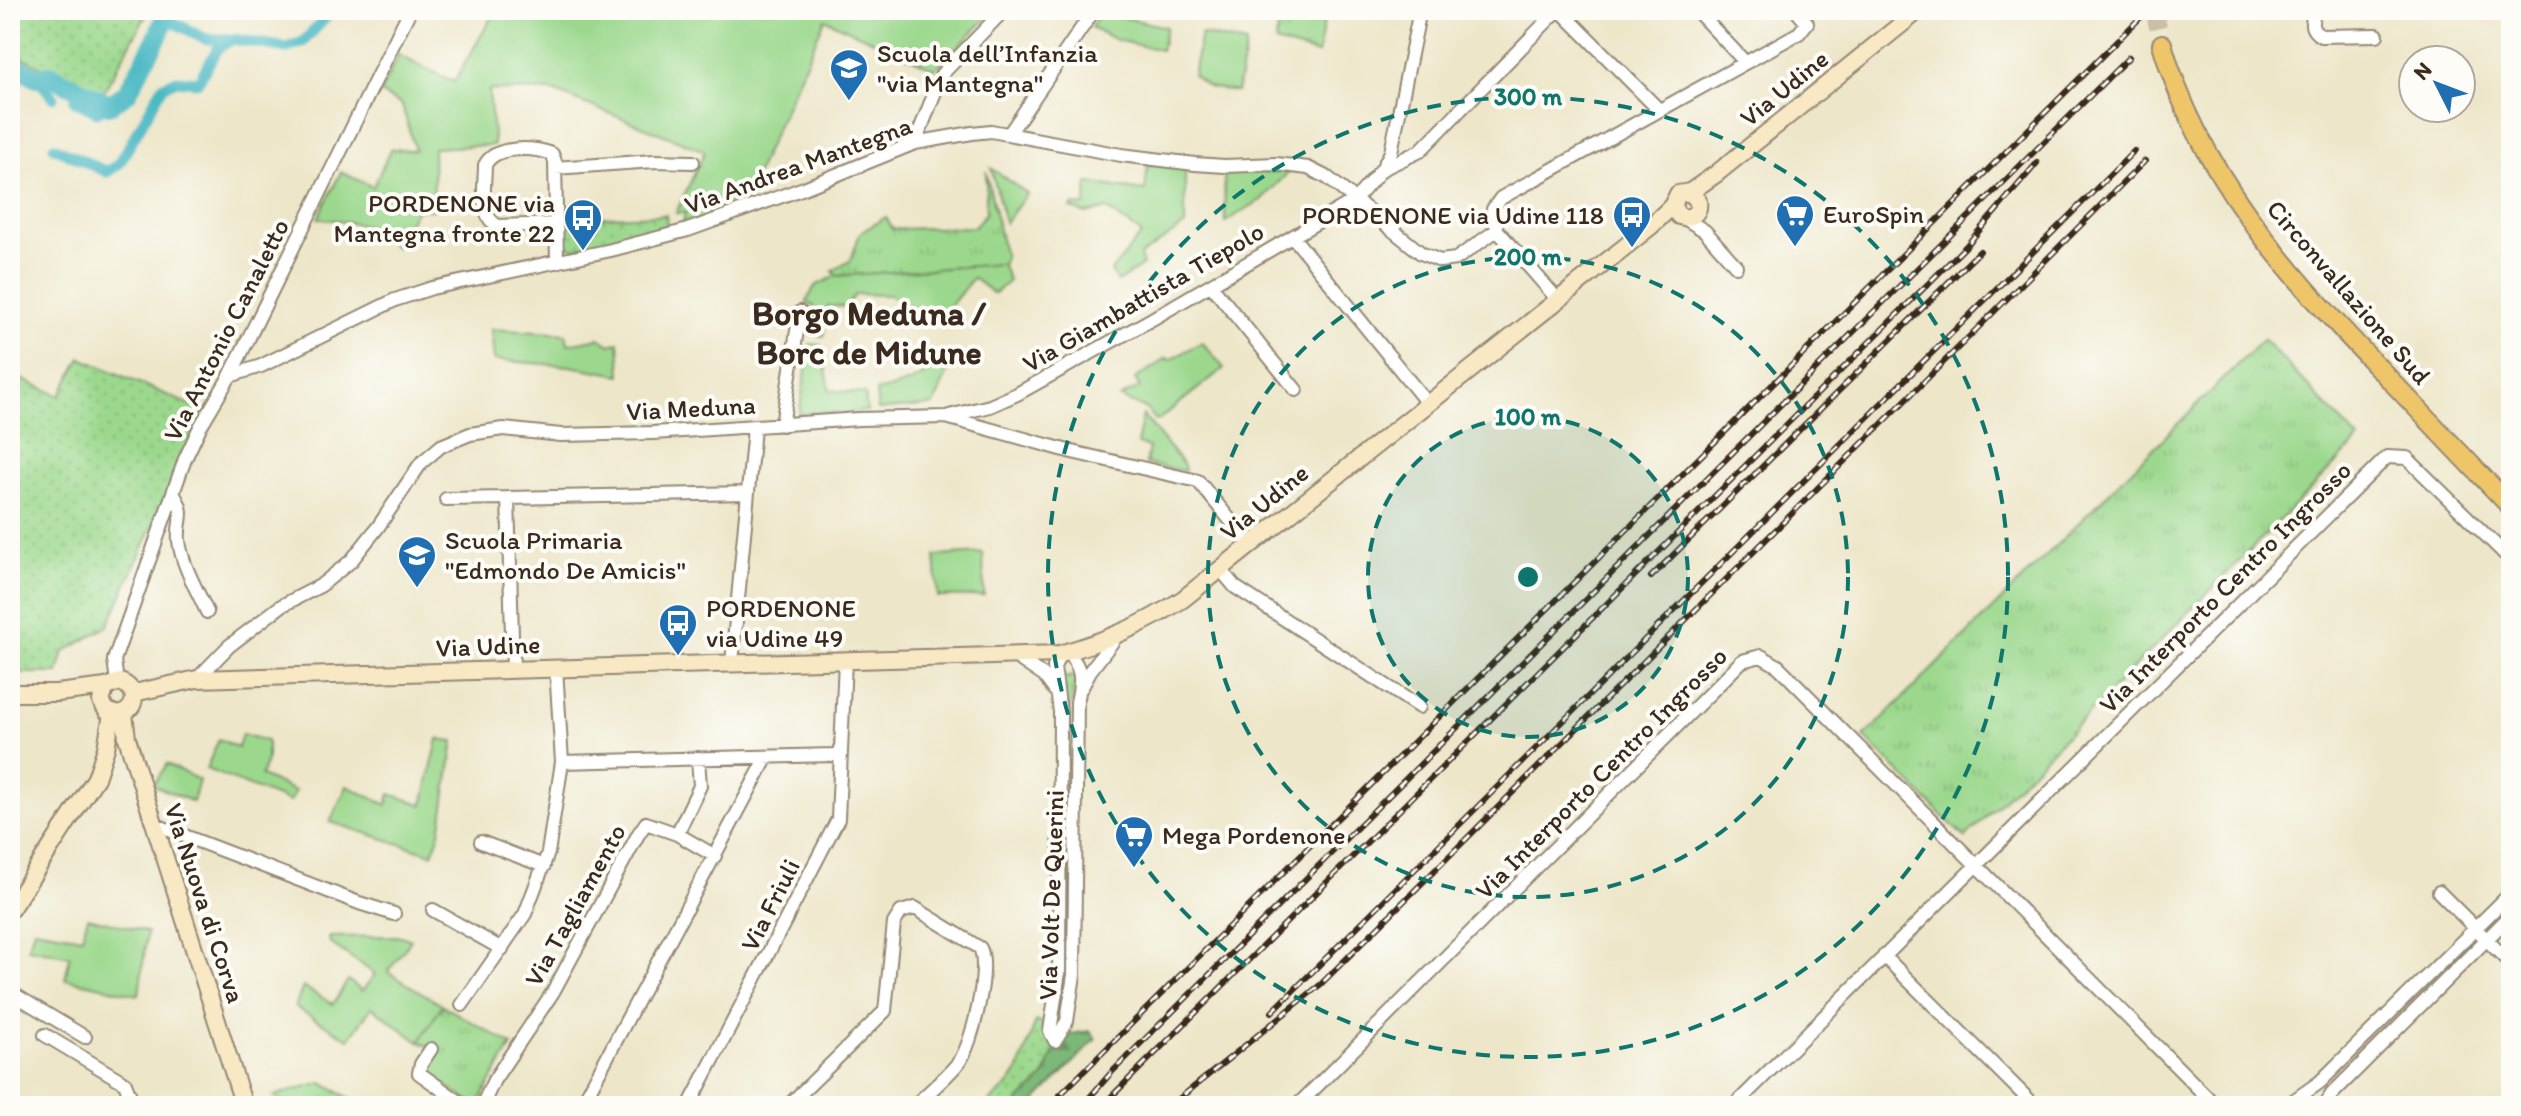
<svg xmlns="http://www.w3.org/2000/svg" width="2521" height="1116" viewBox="0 0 2521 1116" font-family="Itim,sans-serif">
  <defs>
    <pattern id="grass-tufts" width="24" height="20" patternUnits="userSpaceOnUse" patternTransform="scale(2)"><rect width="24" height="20" fill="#9bd88d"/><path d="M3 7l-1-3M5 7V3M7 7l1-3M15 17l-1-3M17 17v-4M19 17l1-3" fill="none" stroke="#86ba79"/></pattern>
    <pattern id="forest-firs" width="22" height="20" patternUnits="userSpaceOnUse" patternTransform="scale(2)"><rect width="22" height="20" fill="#7cb878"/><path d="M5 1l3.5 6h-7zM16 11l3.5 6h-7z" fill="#679662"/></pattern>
    <pattern id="park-dots" width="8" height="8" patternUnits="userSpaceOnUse" patternTransform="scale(2)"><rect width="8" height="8" fill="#9bd88d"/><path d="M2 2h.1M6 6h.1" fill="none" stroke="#86ba79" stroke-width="1.8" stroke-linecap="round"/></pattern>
  </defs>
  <rect width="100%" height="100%" fill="#fdfcf7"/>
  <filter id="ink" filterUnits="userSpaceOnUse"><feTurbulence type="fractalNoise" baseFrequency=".0125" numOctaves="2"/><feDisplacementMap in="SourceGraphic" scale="16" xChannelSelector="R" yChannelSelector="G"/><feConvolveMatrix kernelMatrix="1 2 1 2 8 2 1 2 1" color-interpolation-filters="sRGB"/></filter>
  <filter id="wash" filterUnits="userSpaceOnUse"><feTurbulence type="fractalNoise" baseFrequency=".006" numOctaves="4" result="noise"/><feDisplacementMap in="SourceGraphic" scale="32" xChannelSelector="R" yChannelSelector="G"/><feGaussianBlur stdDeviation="1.8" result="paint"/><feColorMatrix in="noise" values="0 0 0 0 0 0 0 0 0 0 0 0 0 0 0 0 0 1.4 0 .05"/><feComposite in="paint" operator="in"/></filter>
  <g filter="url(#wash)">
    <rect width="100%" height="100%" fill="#ede6c9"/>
    <!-- grass -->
    <path fill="url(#grass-tufts)" stroke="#6b8156" stroke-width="2" d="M1281 10H1326L1318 54 1275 42Z
      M991 168 1027 194 1005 223Z
      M986 171 1005 258 1002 264 836 276 833 271 851 260 860 233 886 217 892 229 974 227 986 213Z
      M2263 339 2359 440 1965 838 1864 737Z
      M1077 676 1069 713 1068 915H1066L1067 709 1060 678Z
      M442 1005 512 1045 478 1104 471 1103 432 1075 429 1067 439 1050 419 1042Z"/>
    <!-- forest -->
    <path fill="url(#forest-firs)" stroke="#5c714b" stroke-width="2" d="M1090 1031 1096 1039 1031 1106H1014L1045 1076 1050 1060 1061 1042 1071 1034Z"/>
    <!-- park -->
    <path fill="url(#park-dots)" stroke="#6b8156" stroke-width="2" d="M10 10H149L102 95H95L10 51Z
      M666 215 667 227 662 229 574 249 564 243 565 218Z
      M81 358 204 411 108 626 64 652 58 673H10V374L60 396Z
      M1036 1021 1071 1034 1061 1042 1050 1060 1045 1076 1014 1106H985L1009 1084 1019 1069Z"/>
    <!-- garden -->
    <path fill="#9bd88d" stroke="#6b8156" stroke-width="2" d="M496 10H995L935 69 825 19 748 192 751 199 703 219 683 222 685 213H676L705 151 553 91 489 90 494 145 433 148 434 210 417 209 395 247 366 225 318 218 341 172 373 187 391 149 415 150 402 105 380 93 398 55 454 82Z
      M1100 12 1166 27 1161 50 1116 40 1091 27Z
      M1201 34 1246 44 1237 92 1208 87 1193 75Z
      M1148 163 1185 168V225L1140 256 1143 265 1117 282 1111 271 1142 234 1107 209 1086 214 1071 208 1073 205 1085 206 1088 183 1145 191Z
      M1224 172H1289L1261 200 1225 222Z
      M1002 264 1009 281 994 294 973 278 938 321 889 295 856 294 849 302 850 307 828 306 824 336 810 334 814 306 806 303 815 286 836 276Z
      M491 329 566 334 568 344 599 338 610 345 619 342 621 375 570 366 494 360Z
      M1202 342 1224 368 1157 421 1146 409 1120 398 1140 387 1135 379 1167 358 1170 360Z
      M810 344 821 345 830 390 865 394 867 411 799 414Z
      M945 358 949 369 934 405 878 410 876 392C904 386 925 378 945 358Z
      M1143 415 1184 466 1185 471 1146 464 1149 447 1137 444Z
      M983 553 984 596 938 597 935 556Z
      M242 734 267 741V760L261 776 295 791 290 802 206 769 219 739 238 748Z
      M438 739 454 741 440 833 432 854 330 822 347 786 387 805 390 794 423 805Z
      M167 764 199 780 193 802 153 785Z
      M88 917 147 932 139 995 65 979 70 956 28 948 34 929 82 937Z
      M401 936 411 940 388 972 442 1005 419 1042 372 1007 349 1039 295 1007 303 987 333 1004 348 980 362 991 375 974 330 943 329 937Z
      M322 1083 364 1106H290L273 1096Z"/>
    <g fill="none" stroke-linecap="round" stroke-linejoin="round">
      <!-- canal -->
      <path stroke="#4bb9c4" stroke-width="11" d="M165 18 206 39H233L287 48 303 42 333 10
        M37 78 53 97
        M75 101 97 112 109 105
        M54 147 107 172 119 164 163 86 177 80 198 82 218 48 233 39"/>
      <!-- river -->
      <path stroke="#4bb9c4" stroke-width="20" d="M10 63 37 78 50 75 109 105 127 93 158 36 168 10"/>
    </g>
  </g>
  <g filter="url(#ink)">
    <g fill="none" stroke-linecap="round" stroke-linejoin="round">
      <!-- primary-tunnel -->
      <path stroke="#c9c0a7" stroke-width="18" stroke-dasharray="18 9" stroke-linecap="butt" d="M2154 10 2162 44"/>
      <!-- street casing -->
      <g stroke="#948874" stroke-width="16">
        <path id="street" d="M1560 10 1659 110
          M1696 10 1745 62
          M2315 10C2311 23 2309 29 2321 36L2377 35
          M1009 134 1094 10
          M915 143 942 74 1004 10
          M555 168 654 161 693 162
          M1382 169 1420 151 1558 10
          M1684 218 1705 231 1736 266
          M556 224 498 226C478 216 485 185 485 165 495 145 533 147 552 154L555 161 557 262
          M1497 230 1493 209 1501 198 1799 33 1807 23 1796 10
          M1293 237 1427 403
          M1211 285 1296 390
          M230 376 261 366 395 300 432 288 611 250 688 230 804 188 915 143 972 133 991 131 1121 155 1195 164 1225 166 1276 164 1308 168 1328 178 1421 253 1440 261 1456 259 1497 230 1558 300
          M949 416 990 406 1017 394 1152 319 1355 200 1382 169 1391 152 1420 10
          M782 425 800 312
          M173 493C188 516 177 517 179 541 182 565 197 590 207 612
          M446 499 508 498
          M1220 569 1235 587 1419 707
          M1060 654 1054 667 1060 712 1059 972 1050 1031 1055 1041 1067 1021 1074 975 1077 702C1082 681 1083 668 1067 652
          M1013 655 1044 676 1056 692
          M732 663 754 428
          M513 669 508 498 747 493
          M197 679 229 646 281 606 320 586 351 561 378 527 421 463 441 446 470 434 503 429 561 435 653 433 859 419 946 417 1072 452 1198 481 1250 544
          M117 682 114 660 185 459 200 427 230 376 410 10
          M1082 687 1090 671 1116 637
          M562 762 834 755 840 753
          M156 825 359 903 394 914
          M677 834 715 856
          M481 842 544 866
          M2439 892 2511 964
          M433 910 502 949
          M1884 956 2035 1106
          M10 992 85 1037
          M462 1005 525 914 548 853 562 762 556 668
          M45 1035 125 1083 134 1106
          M431 1049 421 1064 419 1073 465 1106
          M482 1106 494 1080 553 992 639 833 646 823 677 834 700 786 698 758
          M581 1106 767 757
          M689 1106 838 819 845 660
          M788 1106 885 1011 894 923 901 912 915 908 980 948C990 967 973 1044 959 1062 946 1078 929 1092 914 1106
          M1297 1106 1742 661 1761 656 1778 666 2216 1106
          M1734 1106 2387 457 2407 458 2511 560
          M2286 1106 2320 1082 2511 893
          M2324 1106 2332 1094 2511 915"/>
      </g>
      <!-- secondary casing -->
      <g stroke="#948874" stroke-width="20">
        <path id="secondary" d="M1672 206 1679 216C1691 220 1700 213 1698 201L1690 192
          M10 693H57L106 687 120 682C139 689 138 709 119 715L107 711 101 701 106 687
          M134 693 197 679 1060 654C1107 640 1142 626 1183 599L1651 226 1672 206 1678 194 1690 192 1716 174 1919 10
          M124 714 127 738 244 1106
          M10 910 96 778 106 748 112 714"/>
      </g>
      <!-- primary casing -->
      <g stroke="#948874" stroke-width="22">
        <path id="primary" d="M2162 44C2199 173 2285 270 2376 365 2421 412 2466 460 2511 507"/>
      </g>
      <!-- street -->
      <use href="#street" stroke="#fff" stroke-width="12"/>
      <!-- secondary -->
      <use href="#secondary" stroke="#f8e8c3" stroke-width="16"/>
      <!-- primary -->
      <use href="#primary" stroke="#eec569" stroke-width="18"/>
      <!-- rail casing -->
      <g stroke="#3b2a1e" stroke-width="6">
        <path id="rail" d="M1651 577 1980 251
          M1272 1012 2134 151
          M1049 1106 2148 10
          M1082 1106 1111 1073 2129 57
          M1102 1106 1966 246 2037 163
          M1170 1106 1320 985 2145 161"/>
      </g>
      <!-- rail -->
      <use href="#rail" stroke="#fdfcf7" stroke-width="3" stroke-dasharray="9" stroke-linecap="butt"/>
    </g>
  </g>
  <!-- distance rings -->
  <circle cx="1528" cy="577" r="160" fill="#0f766e" fill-opacity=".12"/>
  <g fill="none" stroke="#0f766e" stroke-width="4" stroke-dasharray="14 10">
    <circle cx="1528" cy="577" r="160"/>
    <circle cx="1528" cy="577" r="320"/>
    <circle cx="1528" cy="577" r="480"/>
  </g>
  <!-- icons -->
  <defs>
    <g id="school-pin" transform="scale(2)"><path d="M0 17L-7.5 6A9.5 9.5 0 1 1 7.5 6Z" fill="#1f6fb2" stroke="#fdfcf7"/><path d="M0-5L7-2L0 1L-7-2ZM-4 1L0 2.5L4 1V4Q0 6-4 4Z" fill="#fff"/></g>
    <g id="supermarket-pin" transform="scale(2)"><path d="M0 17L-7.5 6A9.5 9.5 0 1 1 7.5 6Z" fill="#1f6fb2" stroke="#fdfcf7"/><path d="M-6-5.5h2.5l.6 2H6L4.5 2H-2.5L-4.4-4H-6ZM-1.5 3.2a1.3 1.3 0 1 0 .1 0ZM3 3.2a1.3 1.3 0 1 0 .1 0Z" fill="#fff"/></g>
    <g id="bus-pin" transform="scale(2)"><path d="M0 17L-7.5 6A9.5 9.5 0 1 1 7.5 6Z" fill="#1f6fb2" stroke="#fdfcf7"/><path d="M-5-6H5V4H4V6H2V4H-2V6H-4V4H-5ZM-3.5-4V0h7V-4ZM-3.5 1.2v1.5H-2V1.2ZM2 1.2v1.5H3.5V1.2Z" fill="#fff"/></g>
  </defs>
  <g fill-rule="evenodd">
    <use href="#school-pin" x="849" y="68"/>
    <use href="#supermarket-pin" x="1795" y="214"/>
    <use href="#bus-pin" x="1632" y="215"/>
    <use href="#bus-pin" x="583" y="218"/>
    <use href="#school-pin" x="417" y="555"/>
    <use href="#bus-pin" x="678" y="623"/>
    <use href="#supermarket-pin" x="1134" y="835"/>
  </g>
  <g text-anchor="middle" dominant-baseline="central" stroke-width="8" stroke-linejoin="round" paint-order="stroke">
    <!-- poi labels -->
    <g font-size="26" fill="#3b2a1e" stroke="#fdfcf7" text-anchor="start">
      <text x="877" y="53">Scuola dell’Infanzia<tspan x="877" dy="30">"via Mantegna"</tspan></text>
      <text x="555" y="203" text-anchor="end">PORDENONE via<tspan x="555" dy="30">Mantegna fronte 22</tspan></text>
      <text x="1823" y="214">EuroSpin</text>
      <text x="1604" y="215" text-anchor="end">PORDENONE via Udine 118</text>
      <text x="445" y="540">Scuola Primaria<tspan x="445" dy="30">"Edmondo De Amicis"</tspan></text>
      <text x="706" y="608">PORDENONE<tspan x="706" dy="30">via Udine 49</tspan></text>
      <text x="1162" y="835">Mega Pordenone</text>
    </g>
    <!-- street labels -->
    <g font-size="26" fill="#3b2a1e" stroke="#fdfcf7">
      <text transform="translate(1784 88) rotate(-39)">Via Udine</text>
      <text transform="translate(798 165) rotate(-20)">Via Andrea Mantegna</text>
      <text transform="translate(2349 292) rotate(49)">Circonvallazione Sud</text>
      <text transform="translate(1143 297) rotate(-30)">Via Giambattista Tiepolo</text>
      <text transform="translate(226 330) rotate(-63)">Via Antonio Canaletto</text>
      <text transform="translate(691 408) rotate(-3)">Via Meduna</text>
      <text transform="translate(1264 502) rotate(-39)">Via Udine</text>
      <text transform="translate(2225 587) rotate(-45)">Via Interporto Centro Ingrosso</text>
      <text transform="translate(488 646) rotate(-2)">Via Udine</text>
      <text transform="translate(1601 773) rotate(-45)">Via Interporto Centro Ingrosso</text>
      <text transform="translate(1051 895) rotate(-88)">Via Volt De Querini</text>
      <text transform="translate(205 903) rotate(72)">Via Nuova di Corva</text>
      <text transform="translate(575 905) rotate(-61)">Via Tagliamento</text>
      <text transform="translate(770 905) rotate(-63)">Via Friuli</text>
    </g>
    <!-- district labels -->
    <g font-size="34" font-weight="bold" fill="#3b2a1e" stroke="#fdfcf7">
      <text x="869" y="313">Borgo Meduna /<tspan x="869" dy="39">Borc de Midune</tspan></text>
    </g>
  </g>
  <circle cx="1528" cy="577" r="12" fill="#0f766e" stroke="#fdfcf7" stroke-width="4"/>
  <g font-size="24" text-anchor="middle" font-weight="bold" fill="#0f766e" stroke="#fdfcf7" stroke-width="8" stroke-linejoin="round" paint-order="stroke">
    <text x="1528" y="105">300 m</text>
    <text x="1528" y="265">200 m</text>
    <text x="1528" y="425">100 m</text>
  </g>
  <!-- margin -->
  <rect width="2521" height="1116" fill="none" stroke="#fdfcf7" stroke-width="40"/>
  <!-- north arrow -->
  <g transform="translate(2437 84) rotate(312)"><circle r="38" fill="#fdfcf7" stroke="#afa8a0" stroke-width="2"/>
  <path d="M0-6L14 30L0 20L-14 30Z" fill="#1f6fb2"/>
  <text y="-12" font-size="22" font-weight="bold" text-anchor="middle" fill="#3b2a1e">N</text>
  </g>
</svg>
